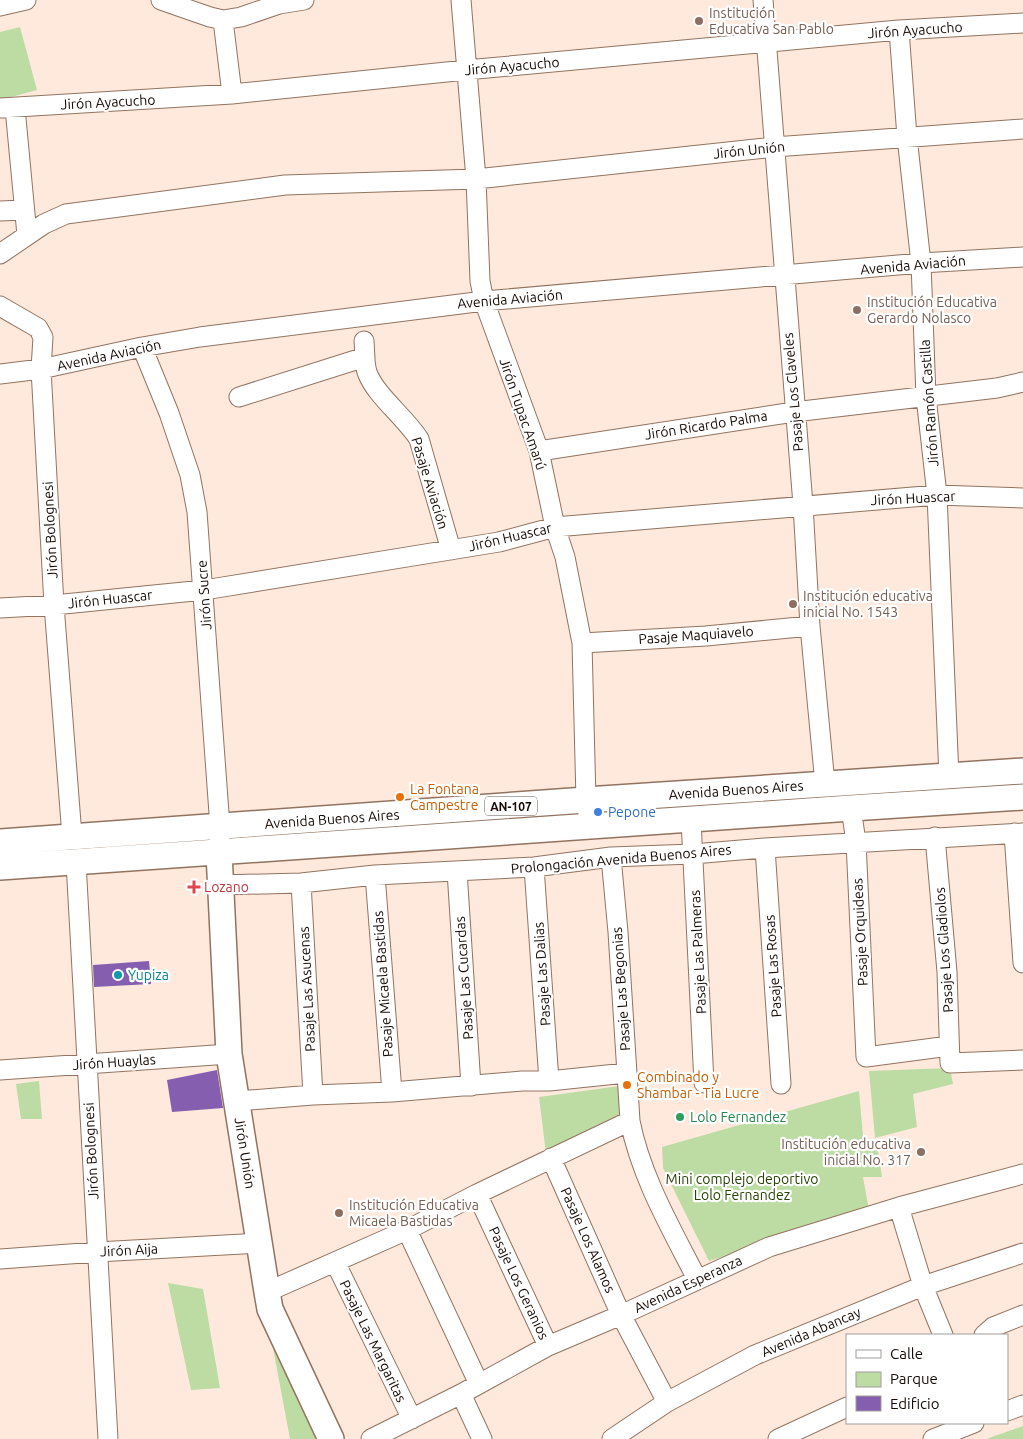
<svg xmlns="http://www.w3.org/2000/svg" width="1023" height="1439" viewBox="0 0 1023 1439" font-family="Ubuntu,sans-serif">
  <rect width="100%" height="100%" fill="#fee9dc"/>
  <!-- green -->
  <path fill="#bcdca3" d="M20 27 37 90 0 100V32Z
    M950 1068 953 1084 913 1094 917 1127 875 1138 869 1071Z
    M39 1081 42 1119H21L16 1084Z
    M627 1085 625 1113 546 1154 539 1097Z
    M859 1091 864 1147 877 1145 882 1177H863L869 1210 709 1261 663 1168 662 1147Z
    M168 1283 203 1289 220 1388 191 1390Z
    M270 1332 325 1439H290Z
    M1023 1426V1439H986Z"/>
  <!-- building -->
  <path fill="#865eaf" d="M149 961 151 984 94 987 93 965Z
    M217 1070 223 1108 172 1112 167 1080Z"/>
  <g fill="none" stroke-linecap="round" stroke-linejoin="round">
    <!-- minor casing -->
    <g stroke="#927360" stroke-width="21">
      <path id="minor" d="M161 0 210 17 223 20 241 17 279 4 304 0
        M461 0 476 179 480 281 484 301 539 451 555 527 565 557 582 643 586 800 588 813
        M763 0 803 505 810 626 825 784
        M0 6 26 0
        M223 20 232 94
        M899 30 907 137 921 263 926 397 937 495 949 777
        M0 108 232 94 466 70 899 30 1023 23
        M15 108 27 235
        M0 211 24 210
        M0 254 44 224 66 214 285 185 476 179 774 147 1023 129
        M0 306 38 328 43 337 41 369 54 605 72 836
        M364 341C365 351 364 362 367 372 375 395 405 417 419 439L451 550
        M142 347 169 413 190 475 197 512 220 827 219 853
        M0 374 41 369 142 347 200 337 484 301 921 263 1023 257
        M239 397 365 357
        M539 451 794 412 997 388 1023 382
        M0 608 54 605 204 590 499 542 555 527 937 495 1023 498
        M582 643 706 636 810 626
        M851 808 856 842 866 1057 949 1046
        M691 820 704 1083
        M1014 833 1023 963
        M935 837 947 972 950 1063 1023 1060
        M765 848 781 1084
        M611 857 618 932 630 1121C641 1177 671 1228 697 1279
        M76 862 108 1439
        M534 867 549 1081
        M457 871 471 1086
        M375 875 392 1092
        M301 883 313 1095
        M219 885 301 883 375 875 534 867 611 857 693 854 765 848 1023 833
        M0 1070 229 1054
        M237 1101 313 1095 392 1092 522 1081H549L626 1073
        M551 1158 621 1315 667 1402
        M477 1194 548 1346
        M899 1207 923 1286 943 1335
        M407 1230 479 1384
        M0 1259 97 1252 259 1243
        M335 1262 412 1419
        M267 1292 407 1230 477 1194 630 1121
        M984 1335 993 1327 1023 1315
        M461 1394 482 1439
        M1007 1411 1023 1405
        M371 1439 461 1394 548 1346 621 1315 769 1247 899 1207 1023 1174
        M612 1439 667 1402 755 1355 923 1286 1023 1253
        M778 1439 847 1407
        M933 1439 974 1423"/>
    </g>
    <!-- major casing -->
    <g stroke="#927360" stroke-width="28">
      <path id="major" d="M0 842 586 800 1023 771
        M219 853 229 1054 267 1292 270 1309 331 1439
        M0 867 851 808 1023 797"/>
    </g>
    <!-- minor -->
    <use href="#minor" stroke="#fff" stroke-width="19"/>
    <!-- major -->
    <use href="#major" stroke="#fff" stroke-width="25"/>
  </g>
  <!-- markers -->
  <g fill="#8d6e63" stroke="#fff" stroke-width="2">
    <circle cx="699" cy="21" r="5"/>
    <circle cx="857" cy="310" r="5"/>
    <circle cx="793" cy="604" r="5"/>
    <circle cx="921" cy="1152" r="5"/>
    <circle cx="339" cy="1213" r="5"/>
  </g>
  <g fill="#e8710a" stroke="#fff" stroke-width="2">
    <circle cx="400" cy="797" r="5"/>
    <circle cx="627" cy="1085" r="5"/>
  </g>
  <circle fill="#3f7fe0" stroke="#fff" stroke-width="2" cx="598" cy="812" r="5"/>
  <path fill="#e0444e" stroke="#fff" stroke-width="2" d="M191.5 879.5h5v5h5v5h-5v5h-5v-5h-5v-5h5z"/>
  <circle fill="#0f9aa8" stroke="#fff" stroke-width="2" cx="118" cy="975" r="5"/>
  <circle fill="#2e9e5b" stroke="#fff" stroke-width="2" cx="680" cy="1117" r="5"/>
  <g text-anchor="middle" dominant-baseline="central" stroke-width="4.5" stroke-linejoin="round" paint-order="stroke">
    <!-- shield labels -->
    <rect fill="#fff" stroke="#5b544f" stroke-width="1" x="485" y="796.5" width="52" height="19" rx="4"/>
    <g font-size="12" font-weight="bold" fill="#150a04">
      <text x="511" y="806">AN-107</text>
    </g>
    <!-- education labels -->
    <g font-size="14" fill="#785e54" stroke="#fff" text-anchor="start">
      <text x="709" y="13">Institución<tspan x="709" dy="16">Educativa San Pablo</tspan></text>
      <text x="867" y="302">Institución Educativa<tspan x="867" dy="16">Gerardo Nolasco</tspan></text>
      <text x="803" y="596">Institución educativa<tspan x="803" dy="16">inicial No. 1543</tspan></text>
      <text x="911" y="1144" text-anchor="end">Institución educativa<tspan x="911" dy="16">inicial No. 317</tspan></text>
      <text x="349" y="1205">Institución Educativa<tspan x="349" dy="16">Micaela Bastidas</tspan></text>
    </g>
    <!-- street labels -->
    <g font-size="14" fill="#150a04" stroke="#fff">
      <text transform="translate(915 30) rotate(-4)">Jirón Ayacucho</text>
      <text transform="translate(512 66) rotate(-5)">Jirón Ayacucho</text>
      <text transform="translate(108 102) rotate(-3)">Jirón Ayacucho</text>
      <text transform="translate(749 150) rotate(-6)">Jirón Unión</text>
      <text transform="translate(913 265) rotate(-5)">Avenida Aviación</text>
      <text transform="translate(510 299) rotate(-5)">Avenida Aviación</text>
      <text transform="translate(109 355) rotate(-12)">Avenida Aviación</text>
      <text transform="translate(793 392) rotate(-95)">Pasaje Los Claveles</text>
      <text transform="translate(929 403) rotate(-94)">Jirón Ramón Castilla</text>
      <text transform="translate(523 414) rotate(71)">Jirón Tupac Amarú</text>
      <text transform="translate(706 425) rotate(-9)">Jirón Ricardo Palma</text>
      <text transform="translate(430 483) rotate(73)">Pasaje Aviación</text>
      <text transform="translate(913 498) rotate(-3)">Jirón Huascar</text>
      <text transform="translate(50 530) rotate(-93)">Jirón Bolognesi</text>
      <text transform="translate(510 537) rotate(-13)">Jirón Huascar</text>
      <text transform="translate(204 595) rotate(-94)">Jirón Sucre</text>
      <text transform="translate(110 599) rotate(-6)">Jirón Huascar</text>
      <text transform="translate(696 635) rotate(-4)">Pasaje Maquiavelo</text>
      <text transform="translate(736 790) rotate(-4)">Avenida Buenos Aires</text>
      <text transform="translate(332 819) rotate(-4)">Avenida Buenos Aires</text>
      <text transform="translate(621 859) rotate(-5)">Prolongación Avenida Buenos Aires</text>
      <text transform="translate(860 932) rotate(-93)">Pasaje Orquideas</text>
      <text transform="translate(944 950) rotate(-94)">Pasaje Los Gladiolos</text>
      <text transform="translate(698 952) rotate(-93)">Pasaje Las Palmeras</text>
      <text transform="translate(773 966) rotate(-94)">Pasaje Las Rosas</text>
      <text transform="translate(542 974) rotate(-94)">Pasaje Las Dalias</text>
      <text transform="translate(464 978) rotate(-94)">Pasaje Las Cucardas</text>
      <text transform="translate(383 984) rotate(-94)">Pasaje Micaela Bastidas</text>
      <text transform="translate(307 989) rotate(-93)">Pasaje Las Asucenas</text>
      <text transform="translate(621 989) rotate(-94)">Pasaje Las Begonias</text>
      <text transform="translate(114 1062) rotate(-4)">Jirón Huaylas</text>
      <text transform="translate(91 1151) rotate(-93)">Jirón Bolognesi</text>
      <text transform="translate(245 1153) rotate(81)">Jirón Unión</text>
      <text transform="translate(588 1240) rotate(66)">Pasaje Los Alamos</text>
      <text transform="translate(129 1250) rotate(-3)">Jirón Aija</text>
      <text transform="translate(519 1283) rotate(65)">Pasaje Los Geranios</text>
      <text transform="translate(688 1284) rotate(-25)">Avenida Esperanza</text>
      <text transform="translate(811 1332) rotate(-23)">Avenida Abancay</text>
      <text transform="translate(373 1341) rotate(64)">Pasaje Las Margaritas</text>
    </g>
    <!-- food labels -->
    <g font-size="14" fill="#c56008" stroke="#fff" text-anchor="start">
      <text x="410" y="789">La Fontana<tspan x="410" dy="16">Campestre</tspan></text>
      <text x="637" y="1077">Combinado y<tspan x="637" dy="16">Shambar - Tia Lucre</tspan></text>
    </g>
    <!-- shop labels -->
    <g font-size="14" fill="#366cbe" stroke="#fff" text-anchor="start">
      <text x="608" y="812">Pepone</text>
    </g>
    <!-- health labels -->
    <g font-size="14" fill="#be3a42" stroke="#fff" text-anchor="start">
      <text x="204" y="887">Lozano</text>
    </g>
    <!-- culture labels -->
    <g font-size="14" fill="#0d838f" stroke="#fff" text-anchor="start">
      <text x="128" y="975">Yupiza</text>
    </g>
    <!-- leisure labels -->
    <g font-size="14" fill="#27864d" stroke="#fff" text-anchor="start">
      <text x="690" y="1117">Lolo Fernandez</text>
    </g>
    <!-- park labels -->
    <g font-size="14" fill="#274402" stroke="#fff">
      <text x="742" y="1179">Mini complejo deportivo<tspan x="742" dy="16">Lolo Fernandez</tspan></text>
    </g>
  </g>
  <!-- legend -->
  <rect x="846" y="1334" width="162" height="90" fill="#ffffff" stroke="#a19d9b"/>
  <rect x="856" y="1350" width="25" height="8" fill="#ffffff" stroke="#a19d9b"/>
  <text x="890" y="1359" font-size="15" fill="#150a04">Calle</text>
  <rect x="856" y="1372" width="25" height="15" fill="#bcdca3" stroke="#a19d9b"/>
  <text x="890" y="1384" font-size="15" fill="#150a04">Parque</text>
  <rect x="856" y="1396" width="25" height="15" fill="#865eaf" stroke="#a19d9b"/>
  <text x="890" y="1409" font-size="15" fill="#150a04">Edificio</text>
</svg>
